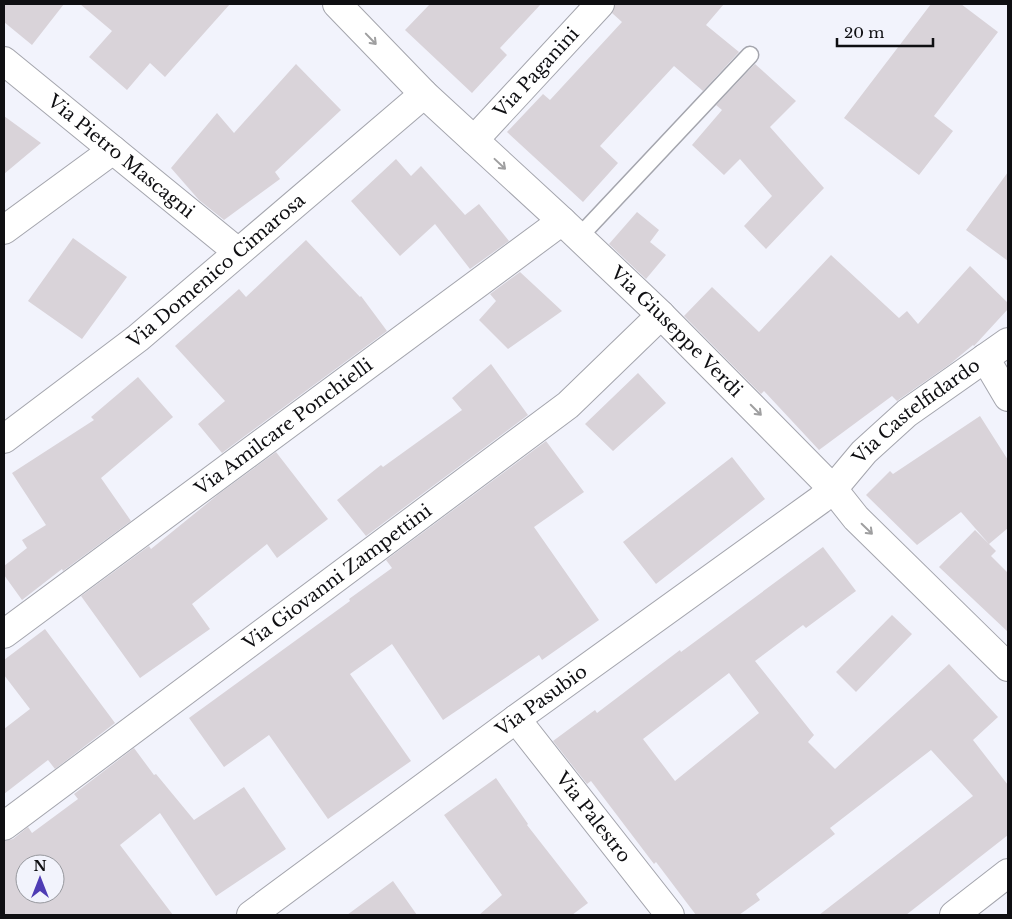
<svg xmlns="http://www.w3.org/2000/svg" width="1012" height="919" viewBox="0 0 1012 919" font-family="'Libre Baskerville',serif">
  <rect width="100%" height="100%" fill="#f2f3fc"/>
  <!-- building -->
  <path fill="#d9d3d9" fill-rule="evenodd" d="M4 4H64L32 45 4 22Z
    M80 4H230L165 77 150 63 127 90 89 57 112 31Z
    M430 4H541L500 48 507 55 472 93 405 30Z
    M615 4H724L706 25 739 52 703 91 674 66 600 146 618 163 583 202 507 132 543 94 550 100 622 22 612 13Z
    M931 4H961L998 32 934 116 953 131 919 175 844 118Z
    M296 64 341 110 275 172 280 179 224 220 199 200 171 168 217 113 234 133Z
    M755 64 796 101 770 127 824 188 766 249 744 226 772 196 740 159 724 175 692 145 722 110 716 105Z
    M4 116 41 143 4 174Z
    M396 159 411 176 421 166 465 215 479 204 509 241 470 269 435 224 400 256 351 201Z
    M1008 172V261L966 230Z
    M637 212 659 230 650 242 666 255 646 279 609 244Z
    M73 238 127 277 82 339 28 301Z
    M306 240 360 297 361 296 387 331 222 453 198 424 225 401 175 346 239 289 246 297Z
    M831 255 899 318 907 311 918 324 970 266 1008 303V309L974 346 973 345 950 364 897 401 892 396 819 450 764 391 761 394 684 316 712 287 759 332Z
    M520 272 562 311 508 349 479 320 496 301 490 294Z
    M491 364 528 415 366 536 337 500 381 465 383 467 462 410 452 398Z
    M638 373 666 403 613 451 585 424Z
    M138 377 173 417 101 478 131 521 63 571 62 569 22 600 4 575V566L27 548 22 540 46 525 12 473 94 420 91 417Z
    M980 416 1008 460V528L989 544 961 512 917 545 866 495 890 471 893 474Z
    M546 441 584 492 534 527 599 620 542 660 539 655 443 720 392 644 350 674 411 761 328 819 269 735 224 767 189 718 350 601 349 599 392 568 386 560Z
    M276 452 328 519 277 558 267 544 192 604 210 629 140 678 81 596 149 546 151 549 220 493Z
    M732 457 765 499 656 584 623 542Z
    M975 530 996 551 991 556 1008 573V632L939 567Z
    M823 547 856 591 806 628 803 625 755 661 814 735 808 742 835 769 949 664 998 717 973 740 1008 785V835L906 915H819L973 796 931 750 830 828 835 834 756 894 760 900 739 915H696L656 862 654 864 591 781 587 784 553 741 595 710 597 713 680 650 681 652ZM729 673 759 713 675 781 643 739Z
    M892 615 912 634 856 692 836 672Z
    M45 629 115 723 55 769 48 760 4 794V729L30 709 4 675V660Z
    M134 748 154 775 156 774 194 820 244 787 286 849 216 896 160 813 120 845 173 915H4V841L13 839 28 827 32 833 78 799 74 794ZM25 864H55V894H25Z
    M496 778 528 824 527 825 588 903 572 915H479L502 895 444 815Z
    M393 881 417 915H347Z"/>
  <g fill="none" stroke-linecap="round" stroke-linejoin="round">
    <!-- service casing -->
    <g stroke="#a4a5ad" stroke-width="19">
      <path id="service" d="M578 238 750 55"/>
    </g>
    <!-- minor casing -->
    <g stroke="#a4a5ad" stroke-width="30">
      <g id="minor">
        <path id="s1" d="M337 4 424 94 562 221 661 315 833 489 856 518 1008 667"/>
        <path id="s2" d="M4 61 238 252"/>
        <path id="s3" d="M474 140 600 4"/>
        <path d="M4 230 113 150"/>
        <path d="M985 358 1008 397"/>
        <path id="s4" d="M4 439 138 338 424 94"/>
        <path id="s5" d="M4 634 562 221"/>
        <path id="s6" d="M516 719 670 915"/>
        <path id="s7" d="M4 826 568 405 661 315"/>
        <path id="s8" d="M251 915 516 719 820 500 833 489 864 452 907 413 1008 342"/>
        <path d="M954 915 1008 873"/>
      </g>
    </g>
    <!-- service -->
    <use href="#service" stroke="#fff" stroke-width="16"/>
    <!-- minor -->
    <use href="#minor" stroke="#fff" stroke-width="28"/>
  </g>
  <!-- one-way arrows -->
  <defs><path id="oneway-shaft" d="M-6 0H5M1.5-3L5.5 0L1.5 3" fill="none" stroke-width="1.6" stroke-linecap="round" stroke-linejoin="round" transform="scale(1.25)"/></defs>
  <g stroke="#9f9fa0">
    <use href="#oneway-shaft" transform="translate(371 39) rotate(46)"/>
    <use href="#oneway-shaft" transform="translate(500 164) rotate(43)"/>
    <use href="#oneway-shaft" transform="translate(756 410) rotate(45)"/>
    <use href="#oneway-shaft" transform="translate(867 529) rotate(44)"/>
  </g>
  <g text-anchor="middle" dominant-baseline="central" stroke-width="4" stroke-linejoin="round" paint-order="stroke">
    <!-- street labels -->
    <g font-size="18" fill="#0f0f12" stroke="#f2f3fc">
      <text stroke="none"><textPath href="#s3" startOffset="92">Via Paganini</textPath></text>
      <text stroke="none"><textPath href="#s2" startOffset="151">Via Pietro Mascagni</textPath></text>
      <text stroke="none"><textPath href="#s4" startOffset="271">Via Domenico Cimarosa</textPath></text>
      <text stroke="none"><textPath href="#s1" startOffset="472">Via Giuseppe Verdi</textPath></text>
      <text stroke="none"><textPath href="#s8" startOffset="836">Via Castelfidardo</textPath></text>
      <text stroke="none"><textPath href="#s5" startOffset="348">Via Amilcare Ponchielli</textPath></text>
      <text stroke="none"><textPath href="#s7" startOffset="416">Via Giovanni Zampettini</textPath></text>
      <text stroke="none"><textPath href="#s8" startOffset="361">Via Pasubio</textPath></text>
      <text stroke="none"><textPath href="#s6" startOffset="125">Via Palestro</textPath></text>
    </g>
  </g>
  <!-- border -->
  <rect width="1012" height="919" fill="none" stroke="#0f0f12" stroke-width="10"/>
  <!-- north arrow -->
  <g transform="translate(40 879)"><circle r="24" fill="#f2f3fc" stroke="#97989e"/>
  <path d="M0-4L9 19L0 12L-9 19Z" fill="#4f3cb4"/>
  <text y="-8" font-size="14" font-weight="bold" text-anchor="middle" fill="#0f0f12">N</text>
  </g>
  <!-- scale -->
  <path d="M837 38v8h96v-8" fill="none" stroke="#0f0f12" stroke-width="2.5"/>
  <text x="844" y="38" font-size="15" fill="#0f0f12" stroke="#f2f3fc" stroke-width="4" paint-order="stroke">20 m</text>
</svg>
